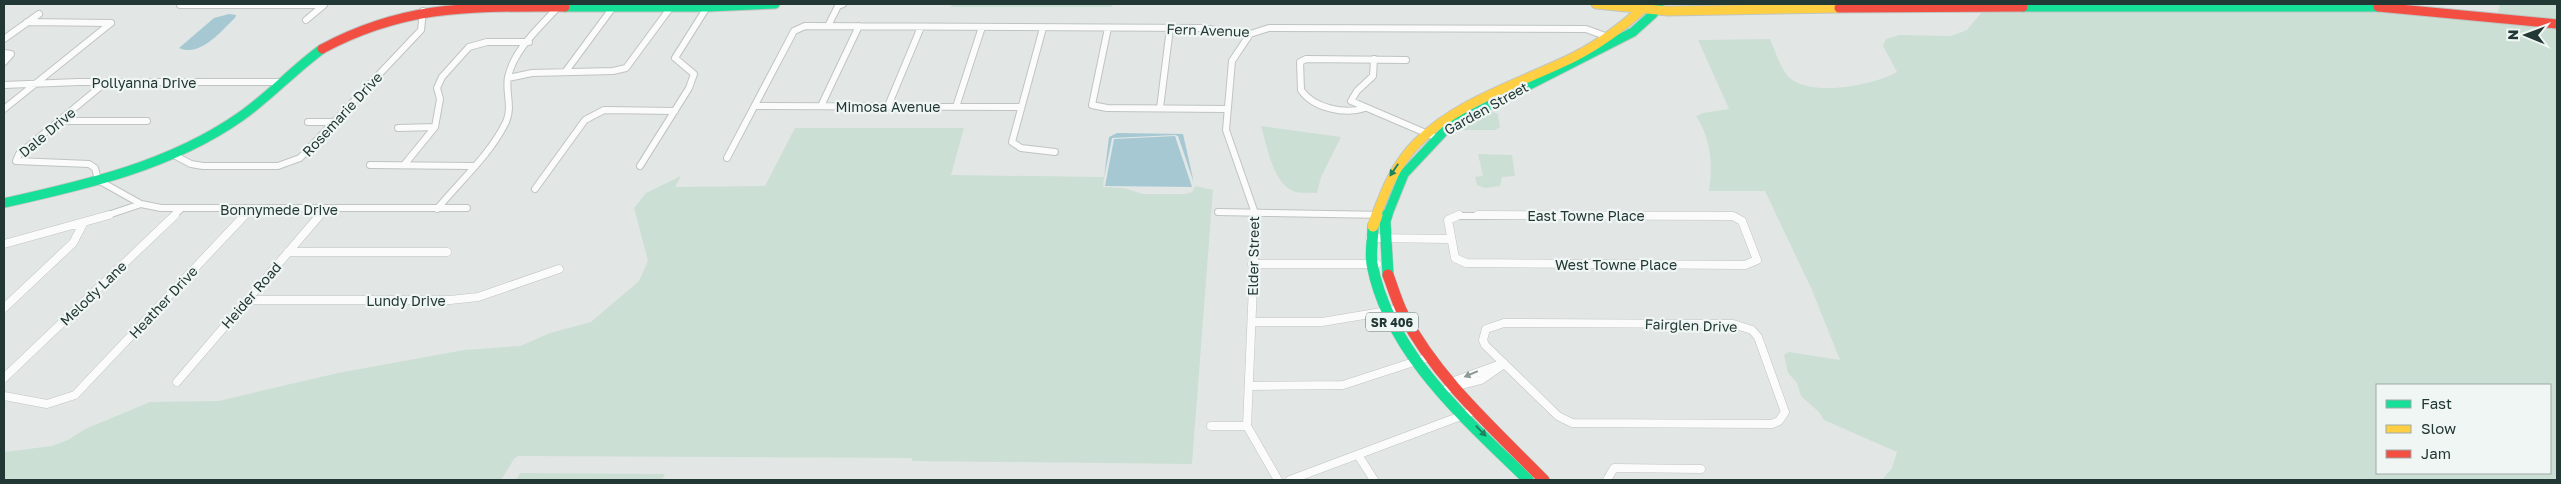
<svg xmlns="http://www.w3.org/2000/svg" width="2561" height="484" viewBox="0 0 2561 484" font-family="'Golos Text',sans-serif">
  <rect width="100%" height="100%" fill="#e2e7e5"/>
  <!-- green -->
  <path fill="#ccdfd4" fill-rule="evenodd" d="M952 4H1113L1112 7H951Z
    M2500 4H2557V23L2497 16Z
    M2345 7 2557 25V480H1882L1892 468 1897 452 1824 420 1819 412 1801 396 1797 383 1788 373 1784 355 1789 352 1840 360 1812 290 1765 191H1709C1713 165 1711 139 1696 116L1703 113 1729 109 1698 40 1770 39C1775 50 1779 65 1787 75 1806 99 1875 85 1897 72L1883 46 1886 39 1899 35 1951 36 1967 30 1981 13 1999 8ZM2377 385H2550V473H2377Z
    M1490 111 1498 114 1500 127 1496 130H1460V125Z
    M1261 126 1341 137 1321 177 1317 193C1310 192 1299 194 1293 191 1272 182 1267 145 1261 126Z
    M795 128H964L951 175 1104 177 1103 187 1124 188 1143 194H1186L1192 192 1195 186 1213 190 1192 464 913 461 911 458 518 456 514 459 501 480H4V452L52 446 68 440 85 429 150 402 218 401 338 373 464 350 520 346 550 333 591 322 639 281 648 261 634 208 646 193 681 176 675 187 765 186Z
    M1478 154 1512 155 1515 176 1502 177 1500 186 1485 188 1477 185 1475 177 1483 176Z
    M520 473 665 474 662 480H516Z"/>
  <!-- water -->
  <path fill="#a5c8d3" d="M229 14 236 15 235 18C222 30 200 58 179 48L214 18Z
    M1117 133 1183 134 1194 183 1178 136 1175 135 1112 138 1104 178 1109 137Z
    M1175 136 1192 187 1105 186 1114 139Z"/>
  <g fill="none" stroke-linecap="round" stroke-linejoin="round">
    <!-- street-far1 casing -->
    <g stroke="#bfc4c2" stroke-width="8">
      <path id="street-far1" d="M180 5H324L306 20
        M27 22 111 23
        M828 26 838 6 843 4
        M1043 28 1012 142 1021 148 1055 152
        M1108 28 1092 105 1107 108 1227 109
        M1250 34 1232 61 1226 130 1256 216
        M4 39 39 14
        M4 53 11 54 4 62
        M1374 59 1373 76 1357 91 1351 101 1435 137
        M566 71 614 6
        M508 78 532 73 613 71 626 68 671 7
        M106 82 19 154 16 161 89 164 95 168 98 180 141 204 161 208H467
        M4 85 78 82H284
        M755 106 1021 107
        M821 106 859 26
        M888 106 921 27
        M956 107 982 27
        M1160 108 1170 28
        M1365 108C1345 115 1313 108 1301 90L1300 62 1306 59 1406 60
        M4 109 111 23
        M60 121H147
        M308 122H334
        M398 128 435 127
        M172 154 191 164 203 166H278L300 158 421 30 423 11
        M727 158 794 31 805 26 1200 28 1250 34 1269 28 1586 29 1608 37
        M370 165 472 166
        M404 165 435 127 440 99 437 88 442 77 469 47 487 42H529
        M640 166 689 88 694 74 675 58 709 4
        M535 189 585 120 604 110 675 111
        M437 209C460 181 490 155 506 122 513 107 505 92 508 77 514 49 541 26 559 6
        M1218 212 1386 215
        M105 216 141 204
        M173 216 182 208
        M244 216 251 209
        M319 216 325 209
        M1456 216H1734"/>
    </g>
    <!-- street casing -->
    <g stroke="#bfc4c2" stroke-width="9">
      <path id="street" d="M1256 215 1247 426 1278 480
        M1459 215 1448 220 1455 258 1466 263 1745 265 1757 260 1742 221 1733 216 1478 215
        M1370 238 1450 239
        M4 244 109 215
        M288 252H447
        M1252 264H1377
        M247 300H450L478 297 559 269
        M4 308 73 243 83 224
        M1252 322H1322L1400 309
        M1504 323 1733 324 1752 330 1758 337 1785 412 1779 421 1772 424 1572 423 1558 416 1485 345 1483 340 1486 329Z
        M4 378 175 215
        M177 382 320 215
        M1249 386 1343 385 1429 357
        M1454 387 1481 380 1504 364
        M1443 391 1454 387 1457 380 1504 363
        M4 396 47 404 75 395 245 215
        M1211 426H1247
        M1358 455 1374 480
        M1290 480 1477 410
        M1607 480 1614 468 1701 469"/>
    </g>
    <!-- fast-far1 casing -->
    <g stroke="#bec5c3" stroke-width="11">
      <path id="fast-far1" d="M565 7H707L775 4
        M2023 7H2378
        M4 203C85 185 170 166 240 117 269 97 293 70 322 49
        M1387 216 1404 174 1449 126 1633 32 1653 14 1659 4"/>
    </g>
    <!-- fast casing -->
    <g stroke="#bec5c3" stroke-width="12">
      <path id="fast" d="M1387 215 1385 221 1388 275
        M1373 226C1373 238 1370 252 1372 264 1389 354 1466 419 1528 480"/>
    </g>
    <!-- slow-far1 casing -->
    <g stroke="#bec5c3" stroke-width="11">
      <path id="slow-far1" d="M1596 4 1668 11 1839 8
        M1376 216C1386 189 1396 164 1417 143 1458 101 1522 83 1574 57 1602 43 1625 25 1648 4"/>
    </g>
    <!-- slow casing -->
    <g stroke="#bec5c3" stroke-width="12">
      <path id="slow" d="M1373 226 1377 215"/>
    </g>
    <!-- jam-far1 casing -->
    <g stroke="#bec5c3" stroke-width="11">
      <path id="jam-far1" d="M2378 7 2557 24
        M1839 8 2023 7
        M322 49C406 4 472 7 565 7"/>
    </g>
    <!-- jam casing -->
    <g stroke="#bec5c3" stroke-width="12">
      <path id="jam" d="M1388 275C1393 288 1397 302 1403 314 1437 379 1493 428 1544 480"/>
    </g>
    <!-- street-far1 -->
    <use href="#street-far1" stroke="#fbfbfb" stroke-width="6"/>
    <!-- street -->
    <use href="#street" stroke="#fbfbfb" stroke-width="8"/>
    <!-- fast-far1 -->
    <use href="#fast-far1" stroke="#16e098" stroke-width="9"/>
    <!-- fast -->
    <use href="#fast" stroke="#16e098" stroke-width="11"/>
    <!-- slow-far1 -->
    <use href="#slow-far1" stroke="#ffcf43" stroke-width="9"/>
    <!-- slow -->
    <use href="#slow" stroke="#ffcf43" stroke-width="11"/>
    <!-- jam-far1 -->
    <use href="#jam-far1" stroke="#f24e42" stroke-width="9"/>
    <!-- jam -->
    <use href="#jam" stroke="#f24e42" stroke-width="11"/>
  </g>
  <!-- one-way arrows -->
  <defs><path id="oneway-solid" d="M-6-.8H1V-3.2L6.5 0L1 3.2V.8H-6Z" transform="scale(1.25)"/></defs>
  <g fill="#1d8462">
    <use href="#oneway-solid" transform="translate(1394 170) rotate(124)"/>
    <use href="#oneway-solid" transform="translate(1481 431) rotate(46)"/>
  </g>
  <use fill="#8e9a98" href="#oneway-solid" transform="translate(1471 374) rotate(157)"/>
  <g text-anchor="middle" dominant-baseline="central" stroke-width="4.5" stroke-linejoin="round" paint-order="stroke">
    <!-- shield labels -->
    <rect fill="#f0f6f4" stroke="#60716e" stroke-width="1" x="1366" y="312.5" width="52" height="19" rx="4"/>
    <g font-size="12" font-weight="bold" fill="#223835">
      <text x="1392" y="322">SR 406</text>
    </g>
    <!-- street labels -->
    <g font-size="14" fill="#223835" stroke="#f0f6f4">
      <text transform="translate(1208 30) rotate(2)">Fern Avenue</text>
      <text x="144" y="82">Pollyanna Drive</text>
      <text x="888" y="106">Mimosa Avenue</text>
      <text transform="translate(1486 108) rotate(-29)">Garden Street</text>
      <text transform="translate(342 114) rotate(-47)">Rosemarie Drive</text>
      <text transform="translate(47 132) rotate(-40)">Dale Drive</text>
      <text x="279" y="209">Bonnymede Drive</text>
      <text x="1586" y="215">East Towne Place</text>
      <text transform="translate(1253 256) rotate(-89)">Elder Street</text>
      <text x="1616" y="264">West Towne Place</text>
      <text transform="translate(93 293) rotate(-44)">Melody Lane</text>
      <text transform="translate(251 295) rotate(-49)">Heider Road</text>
      <text x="406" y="300">Lundy Drive</text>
      <text transform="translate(163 302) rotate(-47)">Heather Drive</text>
      <text transform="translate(1691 325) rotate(2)">Fairglen Drive</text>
    </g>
  </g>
  <!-- border -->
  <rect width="2561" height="484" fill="none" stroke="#223835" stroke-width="10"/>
  <!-- legend -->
  <rect x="2376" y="384" width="175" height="90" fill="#f0f6f4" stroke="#9eaaa8"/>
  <rect x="2386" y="400" width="25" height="8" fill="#16e098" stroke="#9eaaa8"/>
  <text x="2421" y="409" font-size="15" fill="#223835">Fast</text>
  <rect x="2386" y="425" width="25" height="8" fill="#ffcf43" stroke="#9eaaa8"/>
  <text x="2421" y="434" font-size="15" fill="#223835">Slow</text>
  <rect x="2386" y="450" width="25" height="8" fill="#f24e42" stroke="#9eaaa8"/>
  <text x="2421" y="459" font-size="15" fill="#223835">Jam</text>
  <!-- north arrow -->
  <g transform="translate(2526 35) rotate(271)" stroke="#f0f6f4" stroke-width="4" paint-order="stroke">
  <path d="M0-4L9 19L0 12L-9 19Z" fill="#223835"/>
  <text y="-8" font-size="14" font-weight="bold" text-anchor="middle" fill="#223835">N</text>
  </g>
</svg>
